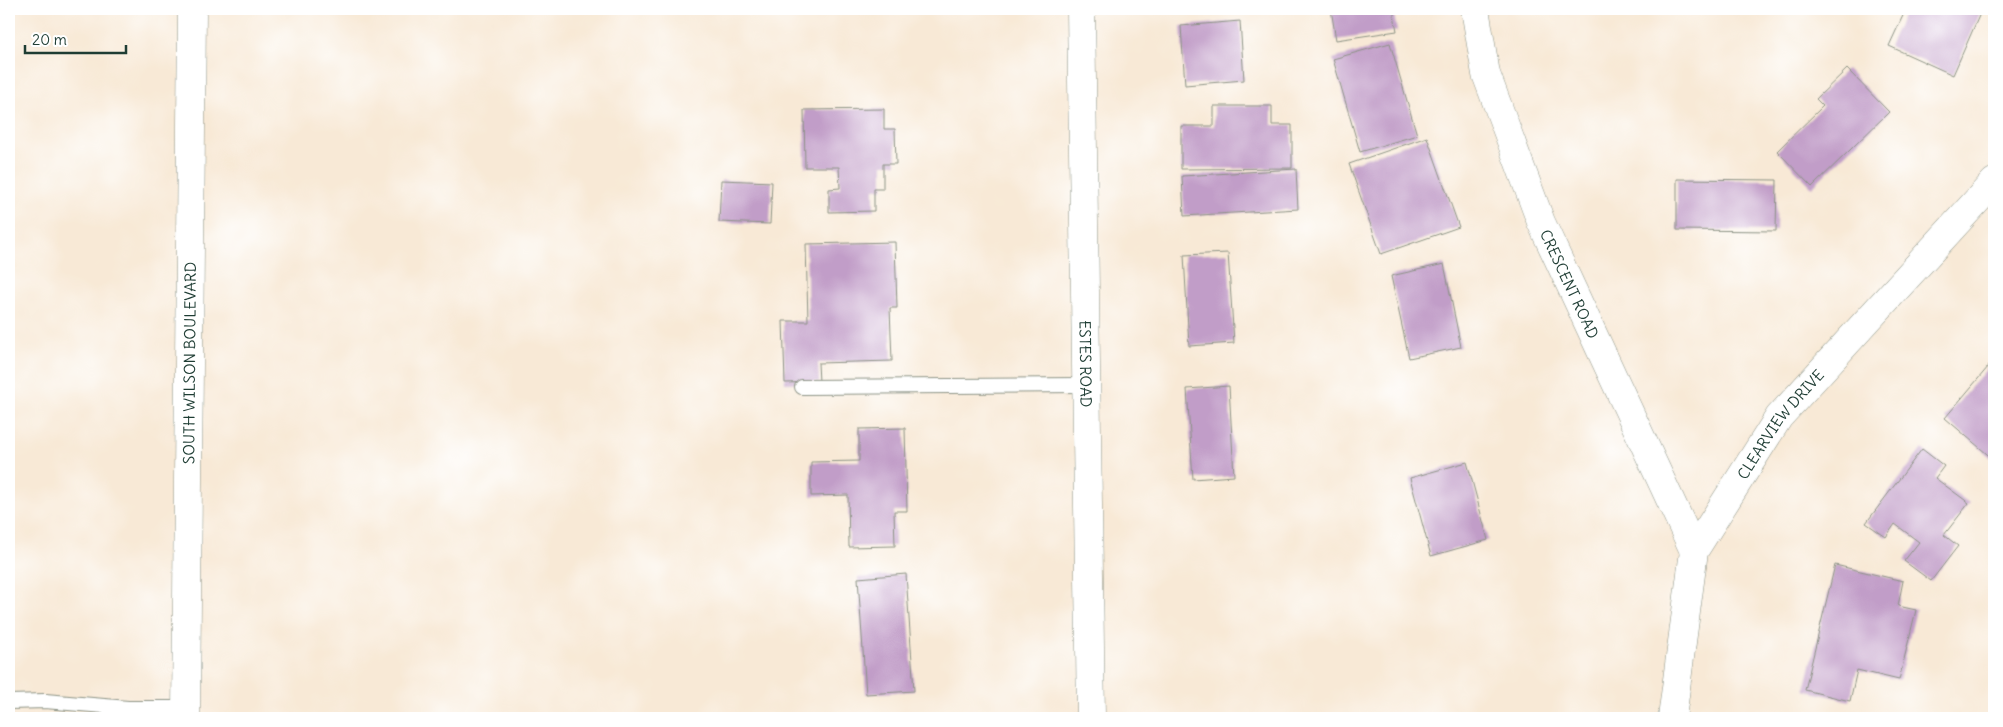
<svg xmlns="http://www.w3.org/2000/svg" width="2003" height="727" viewBox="0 0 2003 727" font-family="Delius,sans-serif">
  <rect width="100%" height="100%" fill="#fff"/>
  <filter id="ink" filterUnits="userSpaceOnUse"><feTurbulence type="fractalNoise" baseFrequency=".02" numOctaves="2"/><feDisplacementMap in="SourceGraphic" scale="10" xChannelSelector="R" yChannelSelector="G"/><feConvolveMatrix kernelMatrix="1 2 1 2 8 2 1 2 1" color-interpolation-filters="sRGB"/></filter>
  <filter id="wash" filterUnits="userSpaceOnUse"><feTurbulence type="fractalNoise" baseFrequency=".0096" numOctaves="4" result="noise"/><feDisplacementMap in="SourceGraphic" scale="20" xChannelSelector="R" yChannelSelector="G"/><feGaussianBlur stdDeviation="1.12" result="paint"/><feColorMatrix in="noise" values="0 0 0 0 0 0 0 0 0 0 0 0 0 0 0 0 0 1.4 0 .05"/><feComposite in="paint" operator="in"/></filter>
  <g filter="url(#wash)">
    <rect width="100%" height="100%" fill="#f8e9d6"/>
    <g id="blocks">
      <!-- building -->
      <path fill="#c19dc8" d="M1331 9H1393L1397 31 1336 40Z
        M1906 9H1982L1953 75 1889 46Z
        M1240 21 1244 80 1185 85 1181 26Z
        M1390 43 1417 135 1360 152 1333 59Z
        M1847 69 1889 112 1812 187 1777 151 1823 106 1816 99Z
        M1214 106H1272V125H1292V168L1181 169V126H1214Z
        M884 109V129H895L896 164H883V189H874V211L829 212V189L840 188 839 167H805L804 110Z
        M1427 137 1459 227 1381 254 1349 164Z
        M1296 169 1298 209 1184 216 1182 176Z
        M1677 179 1777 180 1776 231 1677 230Z
        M721 180 772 182 770 224 719 222Z
        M895 242 897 308H890L892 361 818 363 819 382 785 383 783 321H808L806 244Z
        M1228 253 1234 343 1189 346 1184 255Z
        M1444 264 1461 347 1409 358 1391 276Z
        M1994 360V460L1945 418Z
        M1229 386 1234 476 1193 479 1187 389Z
        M905 428 907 511H894L895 546 849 547 848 495 811 496V462L859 461V429Z
        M1922 449 1944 466 1935 478 1969 503 1944 535 1958 546 1931 581 1904 561 1919 542 1895 524 1886 537 1866 523Z
        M1467 462 1488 540 1431 556 1410 478Z
        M1835 565 1903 581 1898 606 1916 610 1899 680 1857 670 1850 701 1805 690Z
        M906 574 914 691 866 694 858 578Z"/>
    </g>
  </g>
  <g filter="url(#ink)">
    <use href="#blocks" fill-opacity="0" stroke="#8c9385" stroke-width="1"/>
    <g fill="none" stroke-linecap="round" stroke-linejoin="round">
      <!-- lane casing -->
      <g stroke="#8c9385" stroke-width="16">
        <path id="lane" d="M802 387 1085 385
          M9 702 45 701 128 708H186"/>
      </g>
      <!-- street casing -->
      <g stroke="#8c9385" stroke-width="29">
        <g id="street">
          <path id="s1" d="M1475 9 1486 74 1541 222 1694 551"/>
          <path id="s2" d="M186 718 192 9"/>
          <path id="s3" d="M1672 718 1694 551 1779 417 1994 182"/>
        </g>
      </g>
      <!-- secondary casing -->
      <g stroke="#8c9385" stroke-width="29">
        <g id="secondary">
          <path id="s4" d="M1081 9 1091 718"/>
        </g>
      </g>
      <!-- lane -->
      <use href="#lane" stroke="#fff" stroke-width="14"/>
      <!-- street -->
      <use href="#street" stroke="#fff" stroke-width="28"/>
      <!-- secondary -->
      <use href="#secondary" stroke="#fff" stroke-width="28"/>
    </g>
  </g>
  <g text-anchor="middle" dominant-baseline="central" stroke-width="5" stroke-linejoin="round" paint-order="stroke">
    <!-- street labels -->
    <g font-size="15" fill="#1f3d34" stroke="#fff">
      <text stroke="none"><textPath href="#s1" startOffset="292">CRESCENT ROAD</textPath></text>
      <text stroke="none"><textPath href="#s2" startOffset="355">SOUTH WILSON BOULEVARD</textPath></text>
      <text stroke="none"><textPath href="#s4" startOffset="355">ESTES ROAD</textPath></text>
      <text stroke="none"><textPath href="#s3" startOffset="322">CLEARVIEW DRIVE</textPath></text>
    </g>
  </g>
  <!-- margin -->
  <rect width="2003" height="727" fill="none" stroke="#fff" stroke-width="30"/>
  <!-- scale -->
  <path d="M25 45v8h101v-8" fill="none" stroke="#1f3d34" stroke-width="2.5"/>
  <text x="32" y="45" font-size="15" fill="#1f3d34" stroke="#ffffff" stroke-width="4" paint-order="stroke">20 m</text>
</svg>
